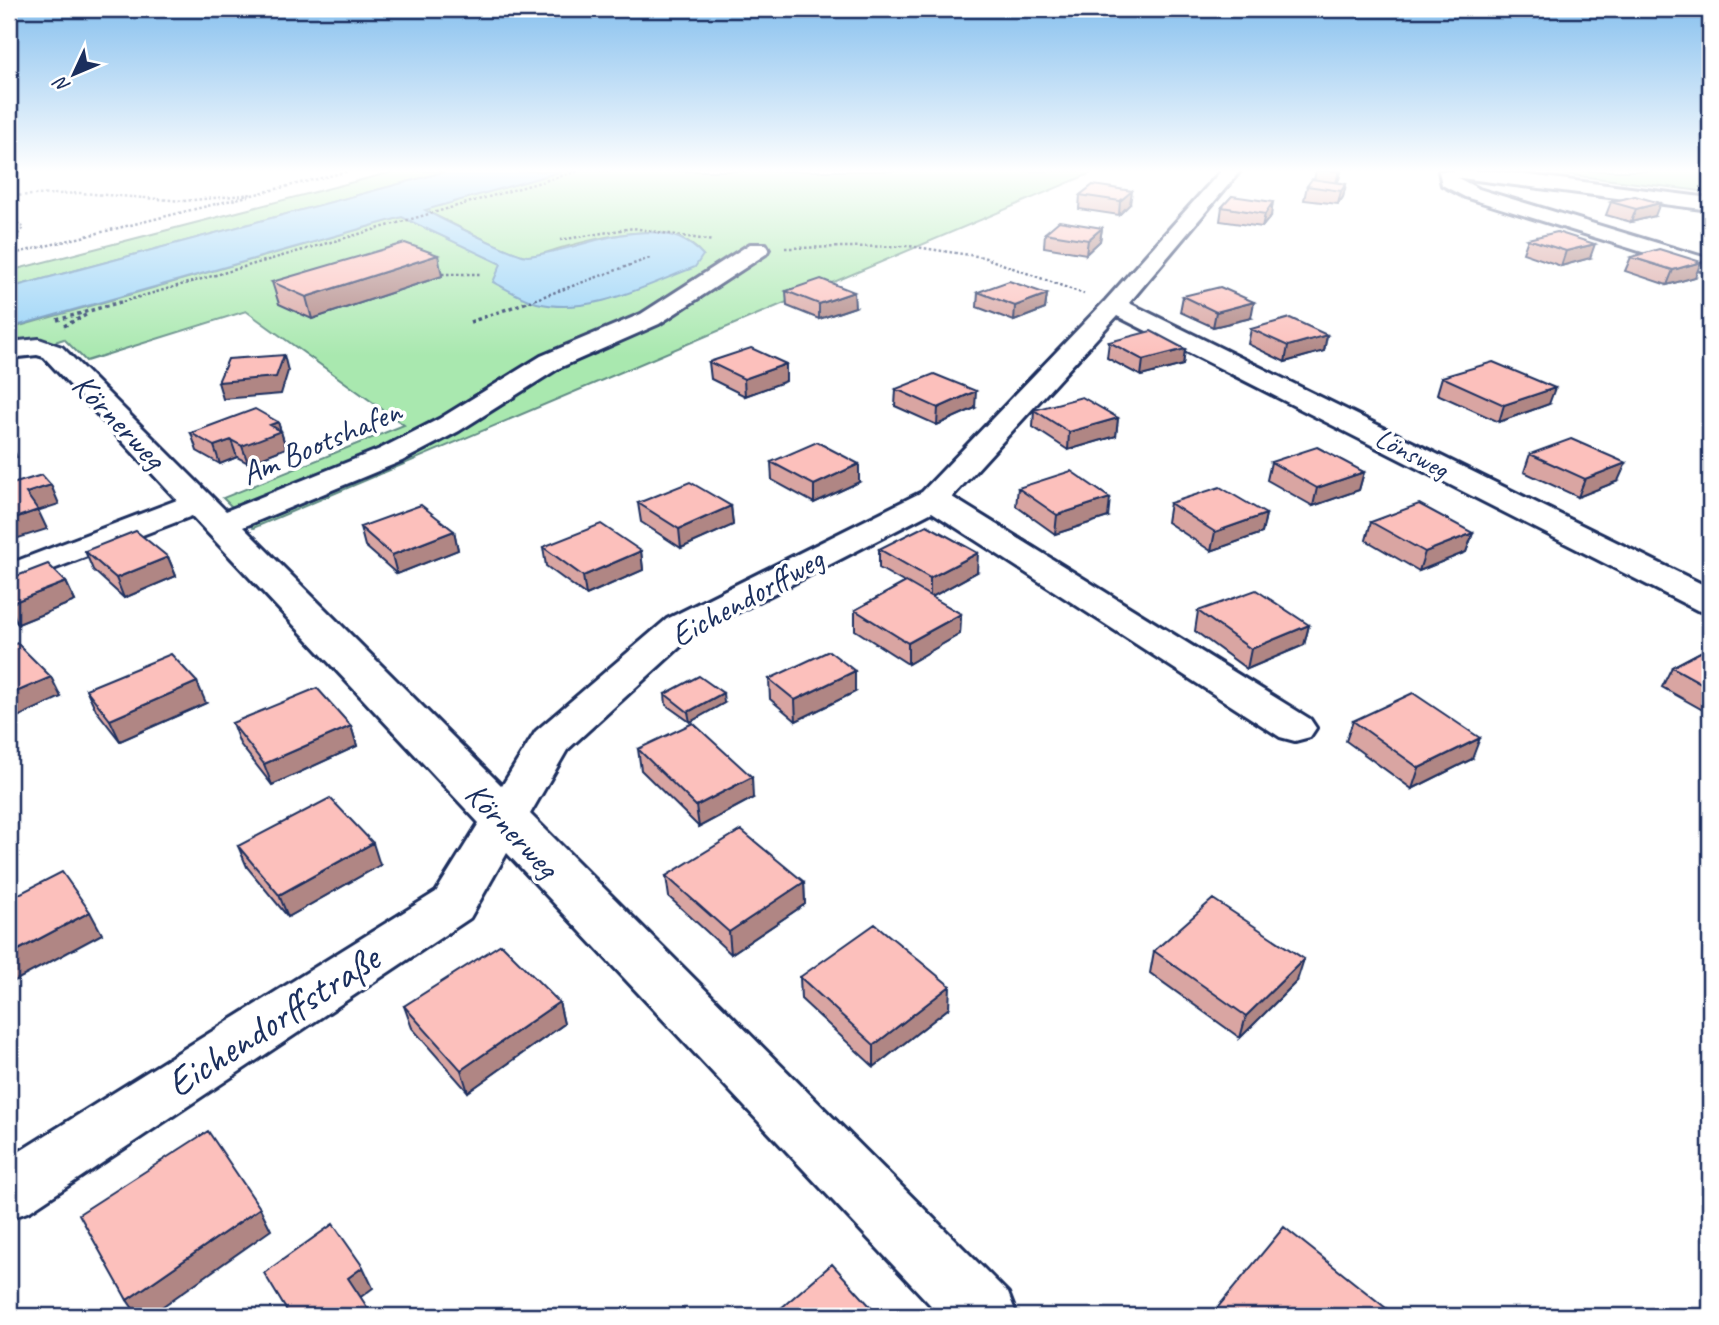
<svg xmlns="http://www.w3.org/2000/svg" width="1719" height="1325" viewBox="0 0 1719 1325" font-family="Caveat,sans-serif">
  <rect width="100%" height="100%" fill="#fff"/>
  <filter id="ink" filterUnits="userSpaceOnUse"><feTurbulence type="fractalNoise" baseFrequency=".0143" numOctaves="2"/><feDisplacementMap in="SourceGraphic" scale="14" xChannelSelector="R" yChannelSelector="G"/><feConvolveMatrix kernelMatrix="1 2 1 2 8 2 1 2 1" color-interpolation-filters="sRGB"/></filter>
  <g filter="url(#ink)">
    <!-- green -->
    <path fill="#a9e8af" stroke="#628c86" stroke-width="2" d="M396 171H448L9 288V271Z
      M563 171H1096L253 528 223 498 404 425 246 311 86 361 64 339 9 357V329L402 217 502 264 703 255C673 217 604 236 565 247 553 250 540 256 528 256 514 257 442 218 424 210Z
      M1538 171H1710V192Z"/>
    <!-- water -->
    <path fill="#95d1f6" stroke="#6490b9" stroke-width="2" d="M448 171H563L425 210C438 218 518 257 528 256 580 252 657 205 703 255L695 267C647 285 590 316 537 303 522 299 507 289 493 282L501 264 402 217 9 328V288Z"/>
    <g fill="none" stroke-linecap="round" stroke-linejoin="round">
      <!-- minor casing -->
      <g stroke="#1b2f5e" stroke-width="6">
        <path id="minor" d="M1221 171H1240L1129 303 1710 588V613L1697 610 1117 316 952 497 1310 719 1316 728 1310 737 1295 741 1280 737 932 512 693 635 567 750 530 814 1008 1293 1017 1316H941L507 853 470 918 30 1211 9 1219V1158L436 892 479 823 192 516 9 586V564L177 500 44 357 37 355 9 358V342L39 339 62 347 226 511 380 449 439 419 541 356 641 314 750 244H766L769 249 766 254 659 324 559 368 459 431 402 461 243 527 502 786 536 731 667 619 922 492 1106 300Z
          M1439 171H1457L1458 178 1479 189 1710 259V273L1465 197 1442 185Z"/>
      </g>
      <!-- tertiary casing -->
      <g stroke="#1b2f5e" stroke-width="6">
        <path id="tertiary" d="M1444 171H1496L1710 198V210L1453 177Z"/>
      </g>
      <!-- path-far1 -->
      <path stroke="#1b2f5e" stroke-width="2.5" stroke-dasharray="2.5 2.5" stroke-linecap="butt" d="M9 196 81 193 184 201 252 194
        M9 217 24 228 9 243
        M560 240 633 228 713 241
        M785 248 909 246 983 257 1084 294
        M9 255 349 171
        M442 274H480
        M118 303 579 171
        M525 303 650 258"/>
      <!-- path -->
      <path stroke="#1b2f5e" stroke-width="3.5" stroke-dasharray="3.5 3.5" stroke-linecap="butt" d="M57 320 124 301
        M470 322 530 301
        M64 326 88 314"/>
      <!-- minor -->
      <use href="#minor" fill="#fff" fill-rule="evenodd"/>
      <!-- tertiary -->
      <use href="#tertiary" fill="#fff" fill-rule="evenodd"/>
    </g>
    <!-- wall -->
    <path fill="#d9a5a2" stroke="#1b2f5e" stroke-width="2" d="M1316 171H1341L1339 179 1337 182 1346 184 1343 197 1338 204 1304 200 1307 186 1314 180Z
      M1093 185 1130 204 1119 215 1079 209 1080 195Z
      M1232 196 1271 216 1262 227 1220 221 1222 207Z
      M1635 196 1655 216 1631 222 1606 215 1611 202Z
      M1102 228 1100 241 1086 254 1044 247 1045 233Z
      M1528 239 1590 258 1561 266 1523 253Z
      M1631 257 1695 277 1667 285 1625 271Z
      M442 276 312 319 279 304 272 282Z
      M786 291 855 307 819 319 787 306Z
      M978 292 1047 294 1045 309 1014 321 977 307Z
      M1183 296 1251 318 1213 327 1180 312Z
      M1251 329 1327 335 1324 351 1285 362 1248 344Z
      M1109 342 1185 349 1183 365 1141 376 1107 358Z
      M709 362 786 364V381L745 396 711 379Z
      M1442 377 1549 404 1499 422 1437 394Z
      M896 389 975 408 937 425 895 406Z
      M1034 410 1118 418 1116 436 1068 450 1033 427Z
      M278 422 286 448 248 463 237 457 220 464 197 451 191 433Z
      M1530 454 1618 481 1578 497 1524 472Z
      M771 462 859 482 814 503 772 480Z
      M1271 462 1364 472 1359 490 1313 506 1267 480Z
      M1018 488 1108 517 1055 534 1016 506Z
      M638 503 731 506 733 525 681 548 641 522Z
      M1170 503 1266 514 1262 533 1211 551 1167 522Z
      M1371 522 1473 533 1466 552 1419 571 1366 540Z
      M360 527 454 531 458 550 397 574 365 546Z
      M543 547 641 551 643 570 586 595 546 566Z
      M879 549 977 572 931 597 961 614 960 634 908 664 855 630V610L905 583 879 568Z
      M85 551 168 557 176 576 124 598 93 570Z
      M9 579 66 582 75 601 18 624 9 614Z
      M1198 611 1309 625 1304 645 1247 669 1195 631Z
      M1710 647V714L1662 687 1672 667Z
      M769 679 855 692 796 721 770 699Z
      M86 689 206 703 120 741 96 710Z
      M665 694 724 703 690 722 666 705Z
      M1353 721 1472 759 1412 789 1346 741Z
      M232 723 351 726 357 746 272 785 240 744Z
      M638 749 753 798 699 827 641 770Z
      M238 846 380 865 288 917 247 867Z
      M666 876 804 882 805 904 731 954 669 897Z
      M1154 951 1297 981 1240 1038 1150 973Z
      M800 977 949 1008 874 1067 801 999Z
      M559 1002 564 1024 468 1092 412 1028 404 1006Z"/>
    <!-- shaded-wall -->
    <path fill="#b08684" stroke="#1b2f5e" stroke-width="2" d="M1339 171H1341L1339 179 1336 183Z
      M1346 184 1343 197 1338 204 1341 191Z
      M1132 191 1130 204 1119 215 1120 201Z
      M1273 202 1271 216 1262 227 1265 214Z
      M1660 203 1655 216 1631 222 1636 209Z
      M1102 228 1100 241 1086 254 1088 240Z
      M1595 244 1590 258 1561 266 1566 251Z
      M438 255 442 276 312 319 306 297Z
      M1701 262 1695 277 1667 285 1673 270Z
      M854 292 855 307 819 319V304Z
      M1047 294 1045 309 1014 321 1015 306Z
      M1254 302 1251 318 1213 327 1216 312Z
      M1327 335 1324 351 1285 362 1288 346Z
      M1185 349 1183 365 1141 376 1143 360Z
      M284 355 288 371 281 394 223 399 218 382Z
      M786 364V381L745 396 744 379Z
      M1555 388 1549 404 1499 422 1504 405Z
      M976 391 975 408 937 425 938 408Z
      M1118 418 1116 436 1068 450 1069 432Z
      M278 422 286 448 248 463 242 446 270 425Z
      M9 439 17 457 9 459Z
      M231 440 237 457 220 464 214 446Z
      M1626 463 1618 481 1578 497 1585 479Z
      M859 464V482L814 503V485Z
      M1364 472 1359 490 1313 506 1317 488Z
      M51 485 59 504 34 512 26 493Z
      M1110 498 1108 517 1055 534 1057 515Z
      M731 506 733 525 681 548 679 529Z
      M38 510 47 529 9 541V520Z
      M1266 514 1262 533 1211 551 1215 532Z
      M454 531 458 550 397 574 392 555Z
      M1473 533 1466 552 1419 571 1425 552Z
      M641 551 643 570 586 595 583 576Z
      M978 553 977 572 930 598V578Z
      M168 557 176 576 124 598 116 578Z
      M66 582 75 601 18 624 9 604Z
      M961 614 960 634 908 664V643Z
      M1309 625 1304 645 1247 669 1251 649Z
      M855 671V692L796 721 795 700Z
      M51 677 61 697 9 721V695Z
      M197 682 206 703 120 741 110 720Z
      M723 693 724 703 690 722 688 712Z
      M351 726 357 746 272 785 264 764Z
      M1480 738 1472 759 1412 789 1419 768Z
      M752 777 753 798 699 827 696 806Z
      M373 843 380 865 288 917 279 895Z
      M804 882 805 904 731 954 729 932Z
      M90 912 102 934 9 984V955Z
      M1304 959 1297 981 1240 1038 1246 1016Z
      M950 986 949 1008 874 1067V1045Z
      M559 1002 564 1024 468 1092 461 1070Z
      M260 1208 271 1230 149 1316H138L127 1300Z
      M363 1267 373 1288 358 1299 348 1278Z"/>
    <!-- building -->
    <path fill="#fcc0bc" stroke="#1b2f5e" stroke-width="2" d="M1312 179 1346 184 1341 191 1307 186Z
      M1093 185 1132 191 1120 201 1080 195Z
      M1232 196 1273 202 1265 214 1222 207Z
      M1635 196 1660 203 1636 209 1611 202Z
      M1059 221 1102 228 1088 240 1045 233Z
      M1557 232 1595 244 1566 251 1528 239Z
      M405 243 438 255 306 297 272 282Z
      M1659 249 1701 262 1673 270 1631 257Z
      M821 279 854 292 819 304 786 291Z
      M1009 281 1047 294 1015 306 978 292Z
      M1220 287 1254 302 1216 312 1183 296Z
      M1290 318 1327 335 1288 346 1251 329Z
      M1151 331 1185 349 1143 360 1109 342Z
      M751 348 786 364 744 379 709 362Z
      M284 355 276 377 218 382 228 359Z
      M1493 362 1555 388 1504 405 1442 377Z
      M934 374 976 391 938 408 896 389Z
      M1082 397 1118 418 1069 432 1034 410Z
      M255 409 278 422 270 425 281 431 242 446 231 440 214 446 191 433Z
      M1571 439 1626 463 1585 479 1530 454Z
      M817 442 859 464 814 485 771 462Z
      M1317 447 1364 472 1317 488 1271 462Z
      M1071 471 1110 498 1057 515 1018 488Z
      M42 475 51 485 26 493 38 510 9 520V485Z
      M690 482 731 506 679 529 638 503Z
      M1220 487 1266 514 1215 532 1170 503Z
      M1419 504 1473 533 1425 552 1371 522Z
      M421 505 454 531 392 555 360 527Z
      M601 524 641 551 583 576 543 547Z
      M927 525 978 553 930 578 879 549Z
      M136 531 168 557 116 578 85 551Z
      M48 564 66 582 9 604V579Z
      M906 582 961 614 908 643 855 610Z
      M1256 590 1309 625 1251 649 1198 611Z
      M17 643 51 677 9 695V647Z
      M1710 647V688L1672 667Z
      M829 651 855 671 795 700 769 679Z
      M171 654 197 682 110 720 86 689Z
      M699 676 723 693 688 712 665 694Z
      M317 688 351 726 264 764 232 723Z
      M1413 693 1480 738 1419 768 1353 721Z
      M693 723 752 777 696 806 638 749Z
      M330 798 373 843 279 895 238 846Z
      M741 830 804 882 729 932 666 876Z
      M62 872 90 912 9 955V899Z
      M1213 899 1304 959 1246 1016 1154 951Z
      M875 924 950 986 874 1045 800 977Z
      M501 944 559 1002 461 1070 404 1006Z
      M208 1131 260 1208 127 1300 79 1214Z
      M333 1224 363 1267 348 1278 373 1316H290L264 1273Z
      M1284 1227 1396 1316H1217L1213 1313Z
      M832 1264 879 1316H772Z"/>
  </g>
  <!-- sky -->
  <linearGradient id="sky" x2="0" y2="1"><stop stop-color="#87c0ee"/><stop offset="0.48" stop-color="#fff"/><stop offset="1" stop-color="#fff" stop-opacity="0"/></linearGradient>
  <rect width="1719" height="356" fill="url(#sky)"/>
  <g text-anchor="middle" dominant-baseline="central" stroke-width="7" stroke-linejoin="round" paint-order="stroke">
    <!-- far-street labels -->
    <g font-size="28" fill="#1b2f5e" stroke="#fff">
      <text transform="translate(1412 453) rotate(27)">Lönsweg</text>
    </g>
    <!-- street labels -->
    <g font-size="33" fill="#1b2f5e" stroke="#fff">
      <text transform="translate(119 421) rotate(46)">Körnerweg</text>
      <text transform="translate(321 442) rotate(-23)">Am Bootshafen</text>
      <text transform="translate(747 597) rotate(-29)">Eichendorffweg</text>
      <text transform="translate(512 830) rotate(46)">Körnerweg</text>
    </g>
    <!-- near-street labels -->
    <g font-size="40" fill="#1b2f5e" stroke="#fff">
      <text transform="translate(273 1021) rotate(-33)">Eichendorffstraße</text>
    </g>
  </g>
  <!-- margin -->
  <rect width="1719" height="1325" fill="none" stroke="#fff" stroke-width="35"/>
  <rect x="18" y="18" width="1684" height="1290" fill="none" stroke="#1b2f5e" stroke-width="2.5" filter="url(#ink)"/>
  <!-- north arrow -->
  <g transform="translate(74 74) rotate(226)" stroke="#ffffff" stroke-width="5" paint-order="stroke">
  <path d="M0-5L12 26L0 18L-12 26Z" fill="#1b2f5e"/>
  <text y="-10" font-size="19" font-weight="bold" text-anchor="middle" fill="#1b2f5e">N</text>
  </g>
</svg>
